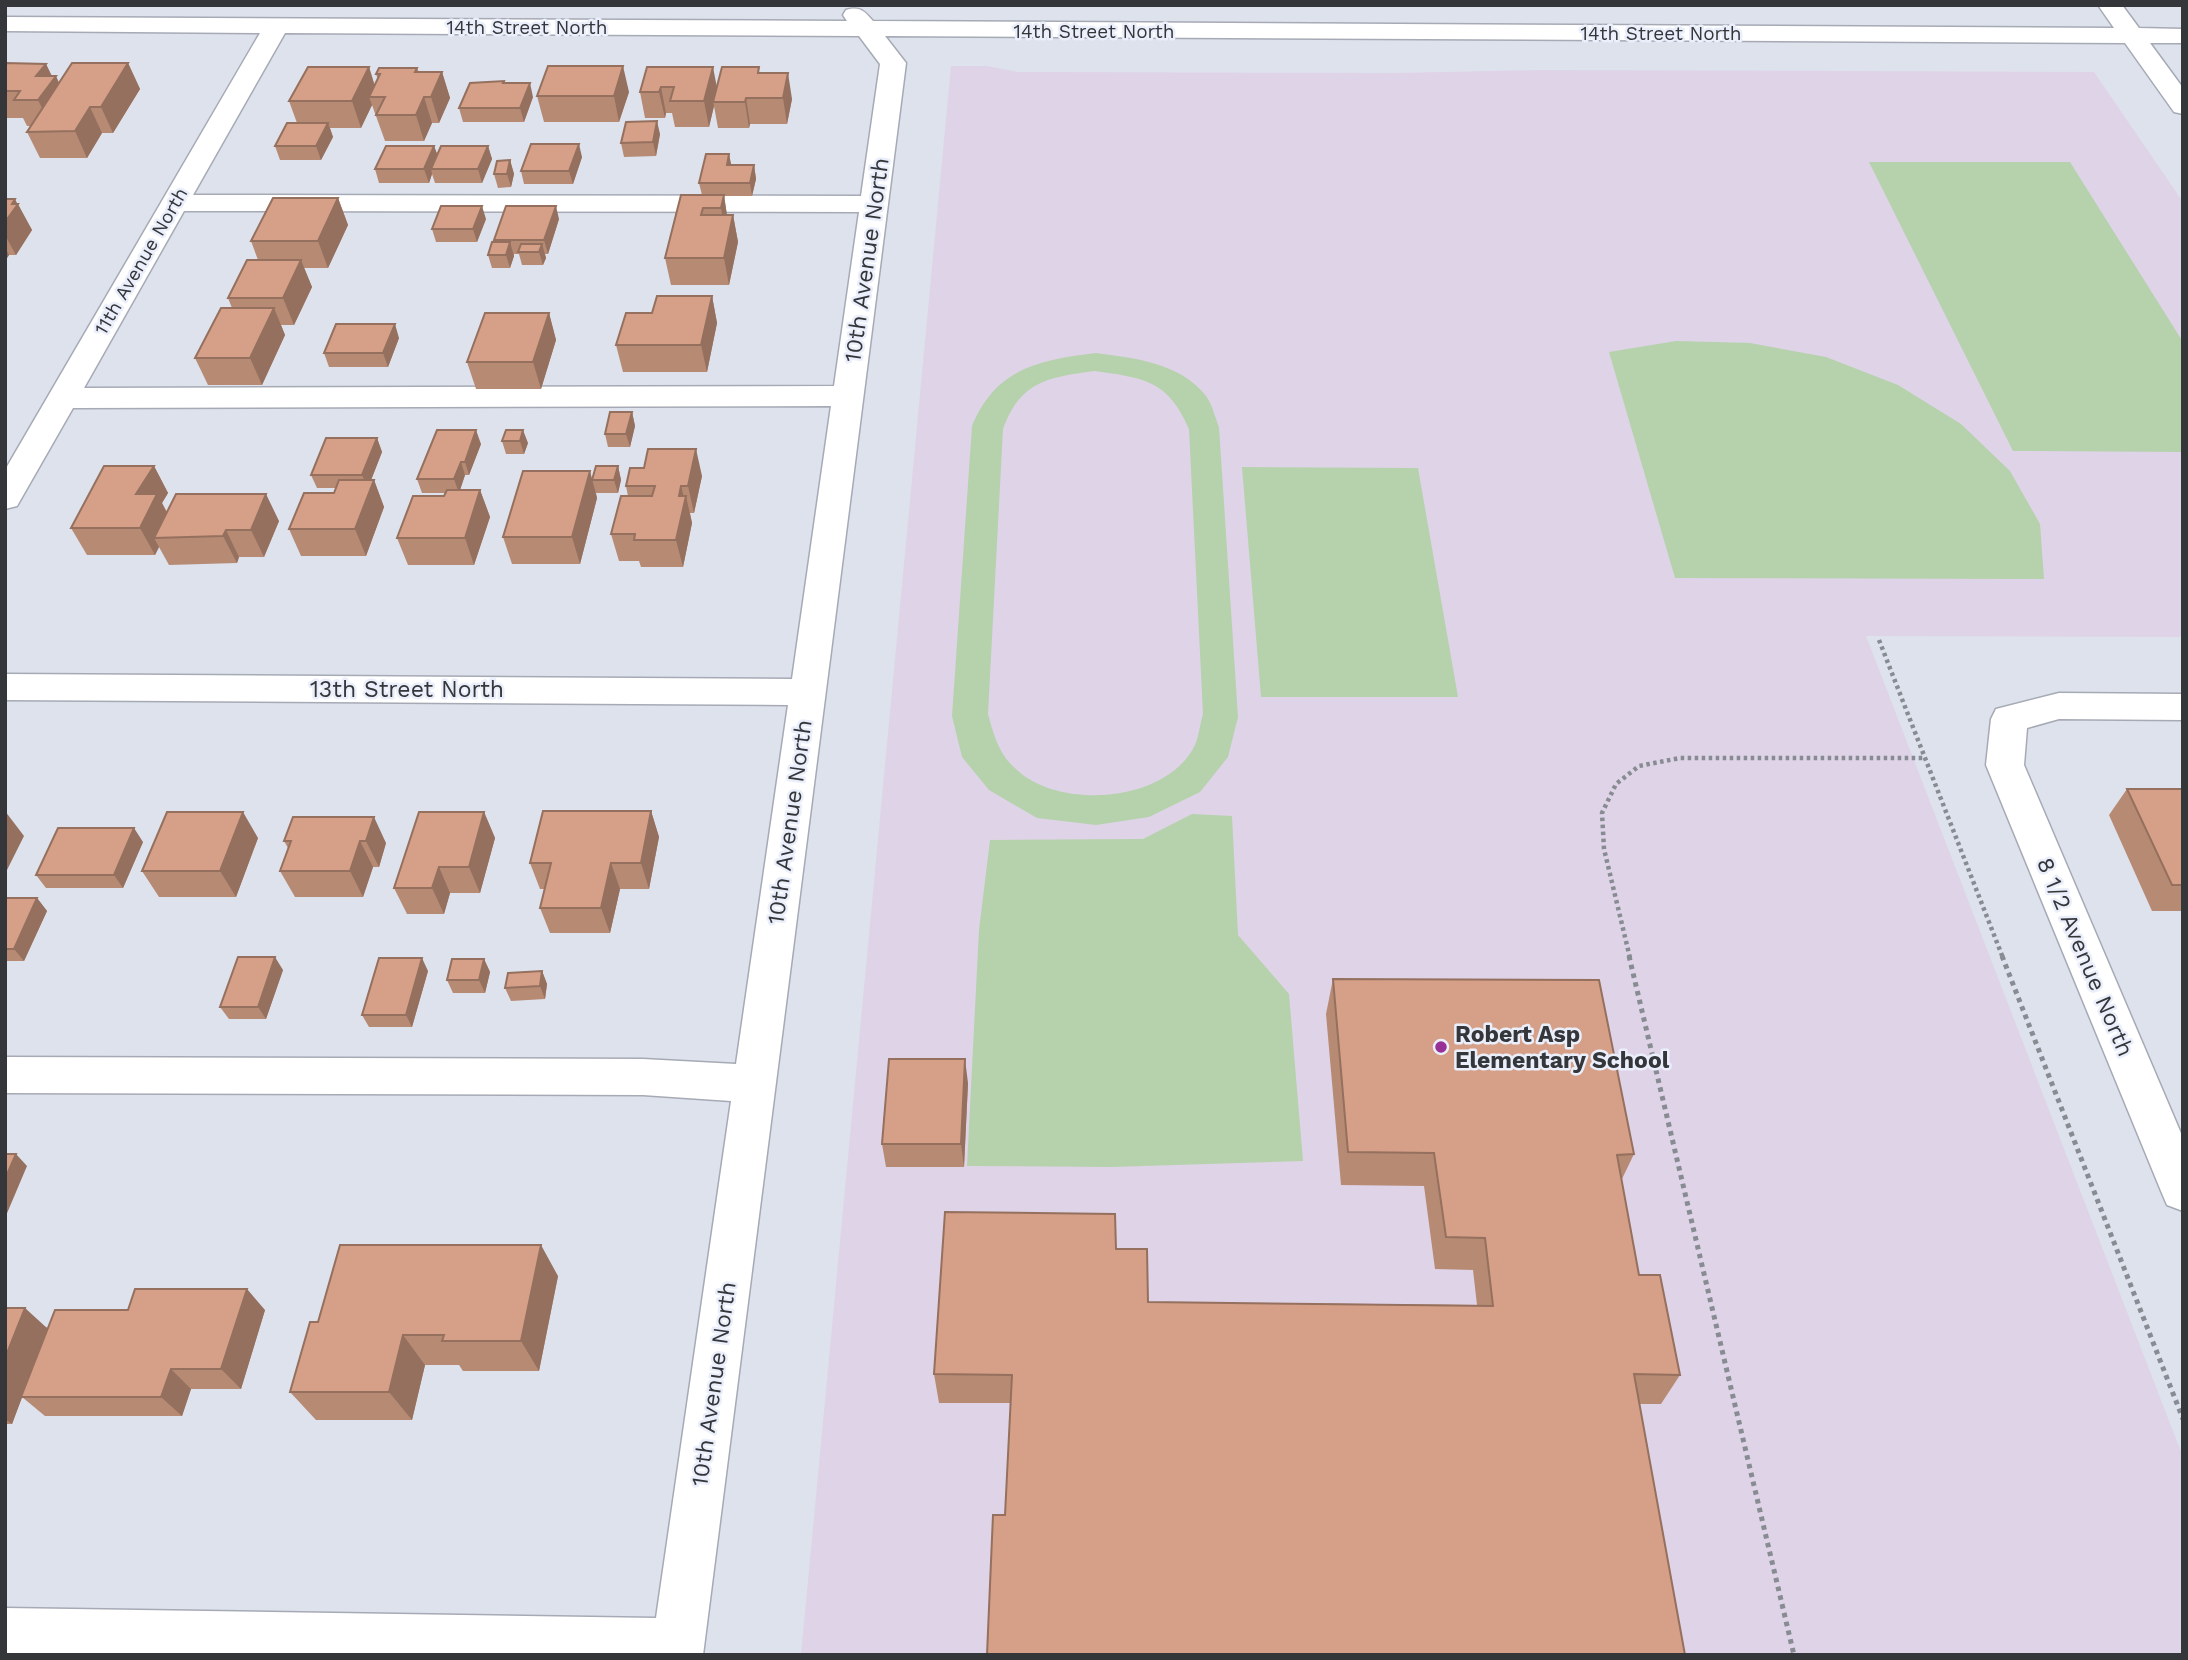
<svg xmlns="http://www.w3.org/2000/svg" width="2188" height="1660" viewBox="0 0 2188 1660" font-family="'Work Sans',sans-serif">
  <rect width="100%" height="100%" fill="#dde2ed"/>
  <!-- education -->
  <path fill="#dfd3e7" d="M951 66H987L1018 72 1396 73 1540 70 2094 72 2183 202V637L1866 636 2183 1457V1655H801Z"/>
  <!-- green -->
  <path fill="#b5d2ac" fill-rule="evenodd" d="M1869 162H2070L2183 342V452L2013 451Z
    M1676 341 1750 343 1826 357 1898 385 1961 424 2010 471 2040 524 2044 579 1675 578 1609 352Z
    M1096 353C1134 358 1181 363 1206 396 1212 404 1215 417 1219 427L1238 717 1228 757 1200 792 1149 817 1096 825 1037 818 989 790 962 757 952 716 972 426C996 368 1039 360 1096 353ZM1095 371C1144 378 1168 380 1189 429L1203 714C1200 724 1199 736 1195 745 1167 803 1060 810 1017 770 999 755 994 736 988 714L1003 429C1020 381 1049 377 1095 371Z
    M1242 467 1418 468 1458 697H1261Z
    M1192 814 1232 816 1238 935 1289 994 1303 1161 1111 1167 967 1166 979 930 990 840 1143 839Z"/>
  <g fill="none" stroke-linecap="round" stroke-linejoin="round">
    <!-- minor casing -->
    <g stroke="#a6aab5" stroke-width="3">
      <path id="minor" d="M2098 5H2122L2139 28 2183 29V43H2150L2183 88V114L2174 112 2125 43 885 36 906 63 703 1655H5V1608L656 1618 731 1101 643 1095 5 1093V1057L643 1059 736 1064 788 705 5 700V674L792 679 831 406 73 408 17 506 5 509V470L260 33 5 31V17L847 21 843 15 846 10C860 6 864 11 873 21L2114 28ZM285 33 859 36 880 64 861 196 193 195ZM184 211 859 212 834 386 84 388Z
        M2059 693 2183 694V720L2059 719 2027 728 2024 765 2183 1138V1211L2167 1205 2161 1191 1986 765 1991 719 1996 709Z"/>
    </g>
    <!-- path-far1 -->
    <path stroke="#878b92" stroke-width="4.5" stroke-dasharray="3.5 3.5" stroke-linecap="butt" d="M1879 640 2003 958
      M1630 958 1604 849 1602 813 1616 784 1639 766 1680 758H1925"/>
    <!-- path -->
    <path stroke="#878b92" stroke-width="5" stroke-dasharray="4.5 4.5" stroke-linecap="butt" d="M1629 956 1794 1655
      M2002 956 2183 1419"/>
    <!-- minor -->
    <use href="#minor" fill="#fff" fill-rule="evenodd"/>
  </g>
  <!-- wall -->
  <path fill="#b78a74" d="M5 63 46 64 52 76 59 83 128 63 140 89 113 133H102L87 158H40L27 132 30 126H27L23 118H5Z
    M369 67 375 86 378 80 376 74 417 68 419 72H442L450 98 439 123H432L424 141H385L372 105 361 128H330L333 137 321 160H280L275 146 297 123 289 101Z
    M647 67 717 89 760 73 792 99 787 124H750L749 128H718L714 106 709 127H675L672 113H666L665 118H645L640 92Z
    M504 81 505 83 533 97 524 122H463L459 108Z
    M629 92 619 122H544L537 96Z
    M660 134 656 156 624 157 621 143Z
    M434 146 437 154 488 146 492 159 482 183H435L432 174 429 183H379L375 169Z
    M582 157 573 184H524L521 171Z
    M510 160 514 174 511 187 498 188 494 174Z
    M731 165H754L756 179 752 196H724L727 215H733L738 242 729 285H671L665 258 702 195 699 183Z
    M338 198 348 225 328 268H304L312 287 294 325H281L285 335 262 385H208L195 358 232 308 228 298 258 260 251 241Z
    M5 199 17 204 32 230 16 255H9L5 261Z
    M486 219 477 242H436L432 229Z
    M559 219 548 254H545L546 258 543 265H522L519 254H514V256L510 268H492L488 255 494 242V240Z
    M712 296 717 323 707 372H623L616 345 652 313Z
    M549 313 556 340 541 389H476L467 362Z
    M399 338 388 367H329L324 353Z
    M632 412 635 426 630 447H608L605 434Z
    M506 430 528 443 524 454H506L502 441Z
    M377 438 382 452 371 480H374L384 507 366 556H301L289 529 334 493 336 488H317L311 475Z
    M481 444 469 475H465L460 490H480L490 517 474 565H408L397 538 444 496 445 493H422L417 479Z
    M154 466 168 493 162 503 167 512 279 521 264 557H239L237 563 169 565 159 547 155 555H87L71 528Z
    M618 466 621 480 618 493H596L597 498 580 564H512L503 537 592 480Z
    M702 476 694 513H690L692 523 683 567H641L639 561H619L611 534 628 496 626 486Z
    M2127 789H2183V911H2152L2109 815Z
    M651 811 659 837 649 889H620L610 933H550L540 908 545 889H540L530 863Z
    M484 812 495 838 480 893H450L444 914H407L394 888Z
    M293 817 386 843 379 867H373L363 897H295L280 871 288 848 284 841Z
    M258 838 236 897H159L142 871Z
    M143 842 123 888H46L36 875Z
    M5 898H37L47 911 24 961H5Z
    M484 959 490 972 485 993H453L447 980Z
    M283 970 266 1019H229L220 1007Z
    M428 971 412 1027H369L362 1015Z
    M542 971 547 984 545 999 511 1001 505 988Z
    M1333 979 1634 1154 1621 1181 1639 1275 1680 1375 1661 1404 939 1403 934 1374 1116 1249 1148 1302 1477 1305 1473 1270 1435 1269 1424 1186 1341 1185 1326 1014Z
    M968 1083 964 1167H886L882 1144Z
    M558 1276 539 1371H463L459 1365H425L412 1420H316L290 1392 318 1322Z
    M5 1308 48 1328 265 1310 241 1389H191L182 1416H45L22 1397 12 1424H5Z"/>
  <!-- shaded-wall -->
  <path fill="#95705e" d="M128 63 140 89 113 133 101 107Z
    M46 64 53 79 56 76 68 102 51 126 38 100 36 76Z
    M623 66 629 92 619 122 614 96Z
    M369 67 377 94 369 97 372 105 361 128 352 101Z
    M713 67 718 93 713 102 714 106 709 127 704 101Z
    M442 72 450 98 439 123 431 97Z
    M788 73 792 99 787 124 783 98Z
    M530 83 533 97 524 122 520 108Z
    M661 87 666 113 665 118 659 92Z
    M424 97 432 123 424 141 416 115Z
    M746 98 750 124 749 128 745 102Z
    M90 107 102 133 87 158 75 131Z
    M657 121 660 134 656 156 653 142Z
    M328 123 333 137 321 160 316 146Z
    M579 144 582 157 573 184 569 171Z
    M434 146 439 159 431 169 432 174 429 183 424 169Z
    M488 146 492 159 482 183 478 169Z
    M729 154 732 168 727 165Z
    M510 160 514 174 511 187 507 174Z
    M754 165 756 179 752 196 750 183Z
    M724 195 728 222 725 235 721 208Z
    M338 198 348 225 328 268 318 241Z
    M15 199 18 205V204L32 230 16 255 5 235V222L12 204Z
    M482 206 486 219 477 242 473 229Z
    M556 206 559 219 548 254 544 240Z
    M733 215 738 242 729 285 724 258Z
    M510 242 514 256 510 268 506 255Z
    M542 244 546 258 543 265 539 252Z
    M5 247 9 255 5 261Z
    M301 260 312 287 294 325 283 298Z
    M712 296 717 323 707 372 701 345Z
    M274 308 285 335 262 385 250 358Z
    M549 313 556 340 541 389 533 362Z
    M395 324 399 338 388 367 383 353Z
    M632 412 635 426 630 447 626 434Z
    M476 430 481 444 469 475 465 462Z
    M523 430 528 443 524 454 520 441Z
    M377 438 382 452 368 488 362 475Z
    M696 449 702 476 694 513 688 486Z
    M461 462 465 475 459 493 454 479Z
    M154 466 168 493 162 503 171 521 154 538 159 547 155 555 140 528 136 494Z
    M618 466 621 480 618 493 614 480Z
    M590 471 597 498 580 564 572 537Z
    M374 480 384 507 366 556 355 529Z
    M681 486 685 501 686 496 692 523 683 567 676 540 679 496Z
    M480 490 490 517 474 565 465 538Z
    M266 494 279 521 264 557 251 530Z
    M226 530 239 557 237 563 223 536Z
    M5 811 24 836 5 874Z
    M651 811 659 837 649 889 641 863Z
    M243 812 258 838 236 897 220 871Z
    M484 812 495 838 480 893 469 867Z
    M374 817 386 843 379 867 366 841Z
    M134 828 143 842 123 888 114 875Z
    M360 841 373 867 363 897 350 871Z
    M611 863 620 889 610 933 601 908Z
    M439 867 450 893 444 914 432 888Z
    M37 898 47 911 24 961 14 949Z
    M275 957 283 970 266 1019 258 1007Z
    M422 958 428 971 412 1027 406 1015Z
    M484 959 490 972 485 993 479 980Z
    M542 971 547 984 545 999 540 986Z
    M965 1059 968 1083 964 1167 961 1144Z
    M16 1154 27 1166 5 1218V1179Z
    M541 1245 558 1276 539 1371 521 1341Z
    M247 1289 265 1310 241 1389 221 1369Z
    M25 1308 48 1329 12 1424 5 1419V1358Z
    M403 1335 425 1365 412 1420 389 1392Z
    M171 1369 191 1389 182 1416 161 1397Z"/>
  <!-- building -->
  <path fill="#d5a087" stroke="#95705e" stroke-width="2" d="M5 63 46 64 36 76H56L38 100H14L20 91H5Z
    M72 63H128L101 107H90L75 131 27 132Z
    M548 66H623L614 96H537Z
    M308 67H369L352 101H289Z
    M647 67H713L704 101H670L674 87H661L659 92H640Z
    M722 67H759L758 73H788L783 98H746L745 102H713Z
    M379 68H417L415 72H442L431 97H424L416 115H376L385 97H369L380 74H376Z
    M504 81 503 83H530L520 108H459L470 83Z
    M657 121 653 142 621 143 626 122Z
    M287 123H328L316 146H275Z
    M531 144H579L569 171H521Z
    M386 146H434L424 169H375Z
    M441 146H488L478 169H431Z
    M706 154H729L727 165H754L750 183H699Z
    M510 160 507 174H494L497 161Z
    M681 195H724L721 208H703L701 215H733L724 258H665Z
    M273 198H338L318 241H251Z
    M5 199H15L12 204H18L5 222Z
    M441 206H482L473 229H432Z
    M506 206H556L544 240H494Z
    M492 242H510L506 255H488Z
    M521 244H542L539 252H518Z
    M247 260H301L283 298H228Z
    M657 296H712L701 345H616L626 313H652Z
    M221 308H274L250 358H195Z
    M485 313H549L533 362H467Z
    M336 324H395L383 353H324Z
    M610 412H632L626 434H605Z
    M437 430H476L465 462H461L454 479H417Z
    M506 430H523L520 441H502Z
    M326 438H377L362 475H311Z
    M648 449H696L688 486H681L679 496H686L676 540H634L635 534H611L621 496H652L655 486H626L630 468H644Z
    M104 466H154L136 494H157L140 528H71Z
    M596 466H618L614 480H592Z
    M523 471H590L572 537H503Z
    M339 480H374L355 529H289L304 493H334Z
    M447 490H480L465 538H397L413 496H444Z
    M176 494H266L251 530H226L223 536 154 538Z
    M2127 789H2183V885H2172Z
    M543 811H651L641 863H611L601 908H540L551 863H530Z
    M167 812H243L220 871H142Z
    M419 812H484L469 867H439L432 888H394Z
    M293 817H374L366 841H360L350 871H280L291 841H284Z
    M58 828H134L114 875H36Z
    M5 898H37L14 949H5Z
    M238 957H275L258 1007H220Z
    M379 958H422L406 1015H362Z
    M452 959H484L479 980H447Z
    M542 971 540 986 505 988 508 973Z
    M1333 979 1599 980 1634 1154 1617 1155 1639 1275H1660L1680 1375 1634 1374 1685 1655H987L993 1515H1005L1012 1375 934 1374 945 1212 1115 1214 1116 1249H1147L1148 1302 1493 1306 1485 1238 1446 1237 1434 1153 1348 1152Z
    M889 1059H965L961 1144H882Z
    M5 1154H16L5 1179Z
    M340 1245H541L521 1341H442L444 1335H403L389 1392H290L310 1322H318Z
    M135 1289H247L221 1369H171L161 1397H21L55 1310H128Z
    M5 1308H25L5 1358Z"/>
  <!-- markers -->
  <circle fill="#973196" stroke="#eaeffb" stroke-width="2.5" cx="1441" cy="1047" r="7"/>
  <g text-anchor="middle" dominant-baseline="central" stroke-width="5" stroke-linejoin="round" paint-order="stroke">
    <!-- far-street labels -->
    <g font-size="19" fill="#34363a" stroke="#eaeffb">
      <text x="527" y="27">14th Street North</text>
      <text x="1094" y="31">14th Street North</text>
      <text x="1661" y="33">14th Street North</text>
      <text transform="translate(141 261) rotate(-60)">11th Avenue North</text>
    </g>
    <!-- street labels -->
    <g font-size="23" fill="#34363a" stroke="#eaeffb">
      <text transform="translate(867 260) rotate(-82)">10th Avenue North</text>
      <text x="407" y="689">13th Street North</text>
      <text transform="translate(790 822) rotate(-82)">10th Avenue North</text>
      <text transform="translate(2085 957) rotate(67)">8 1/2 Avenue North</text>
      <text transform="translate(714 1384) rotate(-82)">10th Avenue North</text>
    </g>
    <!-- poi labels -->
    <g font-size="23" font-weight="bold" fill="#34363a" stroke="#eaeffb" text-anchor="start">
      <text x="1455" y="1034">Robert Asp<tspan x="1455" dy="26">Elementary School</tspan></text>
    </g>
  </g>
  <!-- border -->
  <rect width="2188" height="1660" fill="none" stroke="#34363a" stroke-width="14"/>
</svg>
